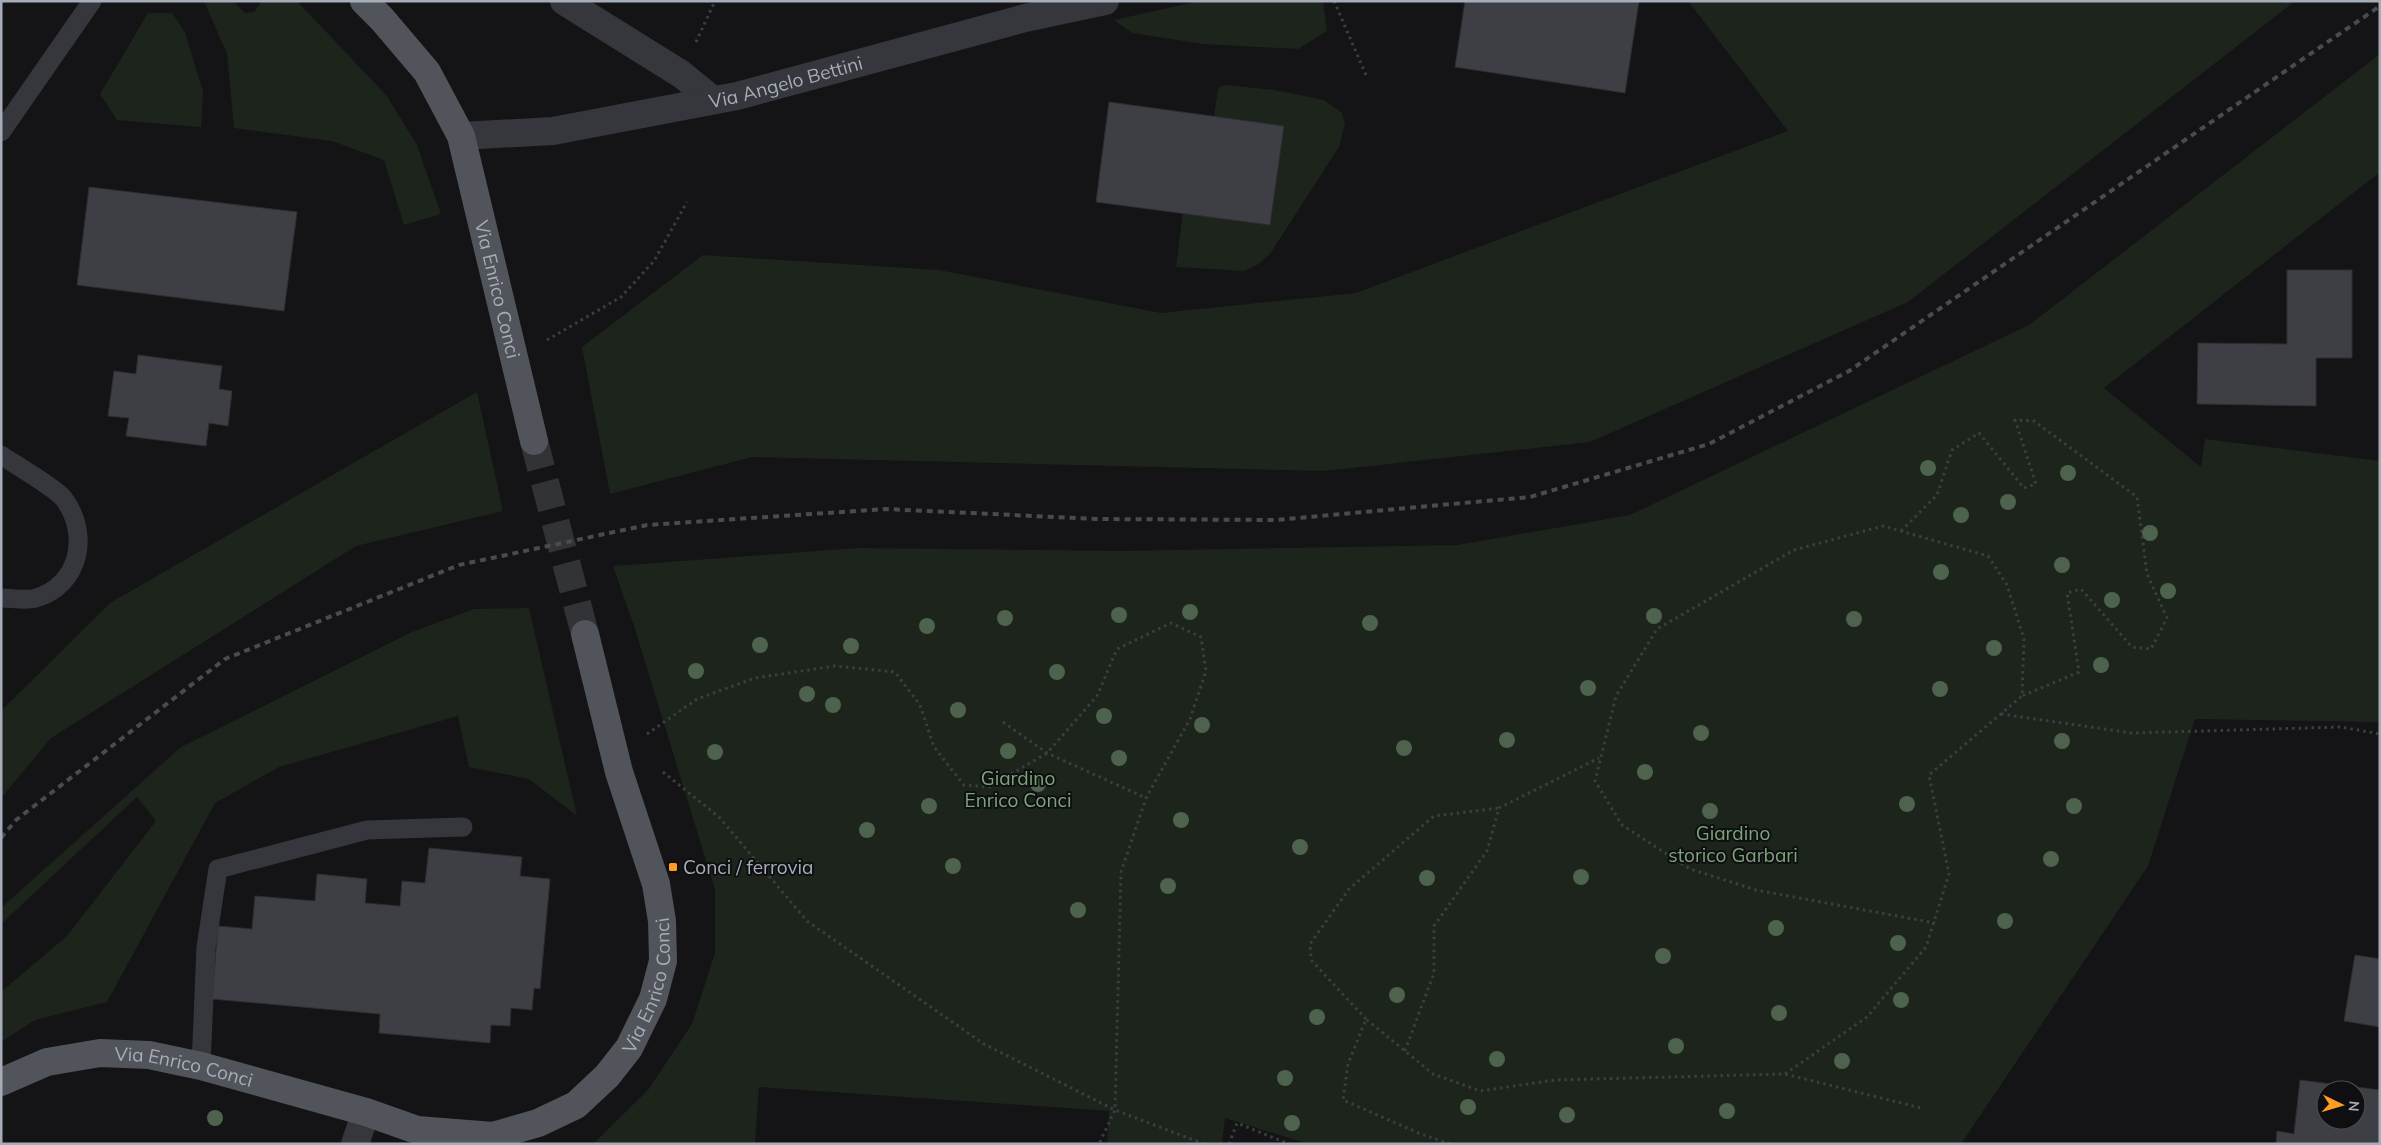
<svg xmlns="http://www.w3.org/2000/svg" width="2381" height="1145" viewBox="0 0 2381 1145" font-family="Mulish,sans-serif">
  <rect width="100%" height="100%" fill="#141416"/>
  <!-- green -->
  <path fill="#1c241c" d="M204 1H233L245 13 254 12 262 1H297L387 96 417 145 441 214 404 225 384 160 332 141 234 128 227 54Z
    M1199 1H1323L1327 31 1298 49 1203 44 1132 33 1114 20Z
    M1688 1H2295L1908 302 1590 442 1324 471 752 457 610 494 582 347 703 255 939 270 1161 313 1356 293 1788 131Z
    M148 13H172L185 32 203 92 201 127 117 120 100 94Z
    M2380 54V172L2104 388 2201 467 2205 439 2380 461V722L2195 719 2148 866 1961 1144H1308L1225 1118 1222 1144H1107L1109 1111 759 1087 755 1144H593L648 1090 692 1024 715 953V890L635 629 613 566 858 548 1121 551 1457 545 1630 515 2029 325Z
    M1225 85 1274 90 1324 100 1342 113 1345 124 1339 147 1270 254 1257 265 1244 271 1176 267 1183 211 1270 225 1284 126 1214 117 1218 88Z
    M477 392 503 511 356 546 51 738 1 798V711L110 603Z
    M529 608 577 816 529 779 469 767 458 716 279 767 215 803 107 1002 35 1020 1 1042V992L67 936 156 821 137 797 1 924V908L181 747 412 632 474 609Z"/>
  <!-- building -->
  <path fill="#3e3f44" stroke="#2e2e32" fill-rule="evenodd" d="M1465 1H1639L1625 93 1455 67Z
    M1109 102 1284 126 1270 225 1096 202Z
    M89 187 297 212 284 311 77 285Z
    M2287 270H2352V358H2316V406L2197 404 2198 343 2287 344Z
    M138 355 222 366 219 389 232 391 228 426 209 423 206 446 126 436 129 418 108 416 114 371 136 374Z
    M429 848 522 857 520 876 550 879 540 989 534 988 532 1010 511 1008 510 1026 491 1025 490 1043 379 1033 380 1014 212 999 218 926 252 929 255 896 315 901 317 874 367 879 365 903 400 906 402 881 425 883Z
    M2355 955 2380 959V1027L2344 1021Z
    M2300 1080 2380 1090V1144H2276L2277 1131 2294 1134ZM2326 1090H2356V1120H2326Z"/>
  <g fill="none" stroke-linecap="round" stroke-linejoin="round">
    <!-- primary-tunnel -->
    <path stroke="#313336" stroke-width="28" stroke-dasharray="28 14" stroke-linecap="butt" d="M534 441 585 634"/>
    <!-- path -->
    <path stroke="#3b3e43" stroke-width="3" stroke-dasharray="2.5 4" stroke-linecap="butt" d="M1334 1 1366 75
      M696 42 715 1
      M547 340 621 297 654 261 687 202
      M1901 531 1937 495 1952 450 1979 433 2024 488 2036 484 2015 420 2034 421 2137 497 2147 574 2167 618 2151 649 2132 647 2081 589 2067 593 2079 672 2022 696
      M2001 714 2132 733 2341 727 2380 734
      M1003 722 1047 753 1146 798
      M647 734 697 699 755 678 835 666 895 672 920 705 934 747 964 785 989 787 1047 753 1097 696 1117 649 1171 623 1201 637 1206 671 1190 719 1146 798 1121 872 1115 1110 1099 1144
      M663 772 719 817 807 921 984 1044 1115 1110 1204 1144
      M1366 1019 1311 960 1310 944 1349 889 1434 816 1499 808
      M1405 1051 1434 973V926L1487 851 1499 808 1599 758
      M1785 1074 1867 1017 1926 947 1949 874 1929 775 2022 696 2024 639 2007 585 1988 556 1883 526 1794 550 1657 629 1616 696 1595 781 1622 825 1690 869 1756 890 1935 923
      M1229 1144 1237 1123 1289 1144
      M1450 1144 1421 1134 1343 1100 1348 1064 1366 1019 1433 1074 1480 1091 1555 1080 1785 1074 1921 1108"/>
    <!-- lane -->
    <path stroke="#35373c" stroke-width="19" d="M1 132 92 1
      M1 455C14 464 57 489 64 499 90 534 80 585 36 598 26 601 12 598 1 598
      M201 1066 206 947 218 869 367 830 463 827"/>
    <!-- street -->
    <g stroke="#35373c" stroke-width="28">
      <path d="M564 1 681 74 713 100"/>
      <path id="s1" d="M461 136 553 131 737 96 1025 18 1105 1"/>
      <path d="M355 1144 366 1112"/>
    </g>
    <!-- primary -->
    <g stroke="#51545b" stroke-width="28">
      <path id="s2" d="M364 1 382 19 427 72 461 136 534 441"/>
      <path id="s3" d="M1 1082 47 1062 100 1053 149 1055 201 1066 366 1112 417 1130 493 1136 538 1123 576 1105 607 1076 629 1048 653 999 663 961 662 921 656 884 619 772 585 634"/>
    </g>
    <!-- rail -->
    <path stroke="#484b51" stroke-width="4" stroke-dasharray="6 5" stroke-linecap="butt" d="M1 838 16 820 225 659 459 565 647 525 886 509 1097 519 1275 520 1530 497 1709 444 1849 371 2380 6"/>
  </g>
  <!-- trees -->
  <g fill="#4d634d">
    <circle cx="1928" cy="468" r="8"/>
    <circle cx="2068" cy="473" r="8"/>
    <circle cx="2008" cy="502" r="8"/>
    <circle cx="1961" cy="515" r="8"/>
    <circle cx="2150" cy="533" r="8"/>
    <circle cx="2062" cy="565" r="8"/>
    <circle cx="1941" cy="572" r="8"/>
    <circle cx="2168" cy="591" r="8"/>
    <circle cx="2112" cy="600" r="8"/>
    <circle cx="1190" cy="612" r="8"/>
    <circle cx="1119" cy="615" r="8"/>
    <circle cx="1654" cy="616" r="8"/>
    <circle cx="1005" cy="618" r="8"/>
    <circle cx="1854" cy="619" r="8"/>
    <circle cx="1370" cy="623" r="8"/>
    <circle cx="927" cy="626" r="8"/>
    <circle cx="760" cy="645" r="8"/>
    <circle cx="851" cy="646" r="8"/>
    <circle cx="1994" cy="648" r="8"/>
    <circle cx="2101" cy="665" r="8"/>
    <circle cx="696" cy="671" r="8"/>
    <circle cx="1057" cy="672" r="8"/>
    <circle cx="1588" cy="688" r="8"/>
    <circle cx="1940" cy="689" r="8"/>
    <circle cx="807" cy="694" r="8"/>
    <circle cx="833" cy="705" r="8"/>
    <circle cx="958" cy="710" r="8"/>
    <circle cx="1104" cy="716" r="8"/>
    <circle cx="1202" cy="725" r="8"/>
    <circle cx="1701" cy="733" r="8"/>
    <circle cx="1507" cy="740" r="8"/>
    <circle cx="2062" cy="741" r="8"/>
    <circle cx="1404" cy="748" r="8"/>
    <circle cx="1008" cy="751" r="8"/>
    <circle cx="715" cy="752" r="8"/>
    <circle cx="1119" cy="758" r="8"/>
    <circle cx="1645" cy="772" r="8"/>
    <circle cx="1038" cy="784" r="8"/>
    <circle cx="1907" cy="804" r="8"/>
    <circle cx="929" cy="806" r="8"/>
    <circle cx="2074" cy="806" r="8"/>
    <circle cx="1710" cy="811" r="8"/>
    <circle cx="1181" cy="820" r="8"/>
    <circle cx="867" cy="830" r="8"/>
    <circle cx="1300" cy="847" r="8"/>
    <circle cx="2051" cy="859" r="8"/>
    <circle cx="953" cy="866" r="8"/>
    <circle cx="1581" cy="877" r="8"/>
    <circle cx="1427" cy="878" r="8"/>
    <circle cx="1168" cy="886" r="8"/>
    <circle cx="1078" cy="910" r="8"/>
    <circle cx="2005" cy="921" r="8"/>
    <circle cx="1776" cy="928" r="8"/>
    <circle cx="1898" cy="943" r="8"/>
    <circle cx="1663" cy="956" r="8"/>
    <circle cx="1397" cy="995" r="8"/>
    <circle cx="1901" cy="1000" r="8"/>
    <circle cx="1779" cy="1013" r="8"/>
    <circle cx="1317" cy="1017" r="8"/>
    <circle cx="1676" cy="1046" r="8"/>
    <circle cx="1497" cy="1059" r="8"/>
    <circle cx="1842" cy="1061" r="8"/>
    <circle cx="1285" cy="1078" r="8"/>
    <circle cx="1468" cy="1107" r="8"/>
    <circle cx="1727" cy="1111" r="8"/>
    <circle cx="1567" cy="1115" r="8"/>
    <circle cx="215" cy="1118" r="8"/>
    <circle cx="1292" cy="1123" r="8"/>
  </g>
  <!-- markers -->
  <rect fill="#ff9d23" stroke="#0f0f11" stroke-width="2" x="668" y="862" width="10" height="10" rx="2.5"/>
  <g text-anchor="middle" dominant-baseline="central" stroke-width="4" stroke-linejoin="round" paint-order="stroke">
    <!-- street labels -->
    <g font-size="19" fill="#a5adb8" stroke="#0f0f11">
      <text stroke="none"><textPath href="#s1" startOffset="330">Via Angelo Bettini</textPath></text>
      <text stroke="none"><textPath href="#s2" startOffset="325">Via Enrico Conci</textPath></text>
      <text stroke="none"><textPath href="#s3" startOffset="741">Via Enrico Conci</textPath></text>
      <text stroke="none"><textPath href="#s3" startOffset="189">Via Enrico Conci</textPath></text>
    </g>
    <!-- park labels -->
    <g font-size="19" fill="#7ca47a" stroke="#0f0f11">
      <text x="1018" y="778">Giardino<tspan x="1018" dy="22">Enrico Conci</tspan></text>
      <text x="1733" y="833">Giardino<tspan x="1733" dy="22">storico Garbari</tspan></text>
    </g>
    <!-- poi labels -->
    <g font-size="19" fill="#a5adb8" stroke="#0f0f11" text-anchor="start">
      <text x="683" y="867">Conci / ferrovia</text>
    </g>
  </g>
  <!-- border -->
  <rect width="2381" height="1145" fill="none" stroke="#a5adb8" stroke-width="5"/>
  <!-- north arrow -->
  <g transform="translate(2341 1105) rotate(95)"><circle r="24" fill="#0f0f11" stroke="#4b4e54"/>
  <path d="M0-4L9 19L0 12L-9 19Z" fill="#ff9d23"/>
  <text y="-8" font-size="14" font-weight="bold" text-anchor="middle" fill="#a5adb8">N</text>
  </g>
</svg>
